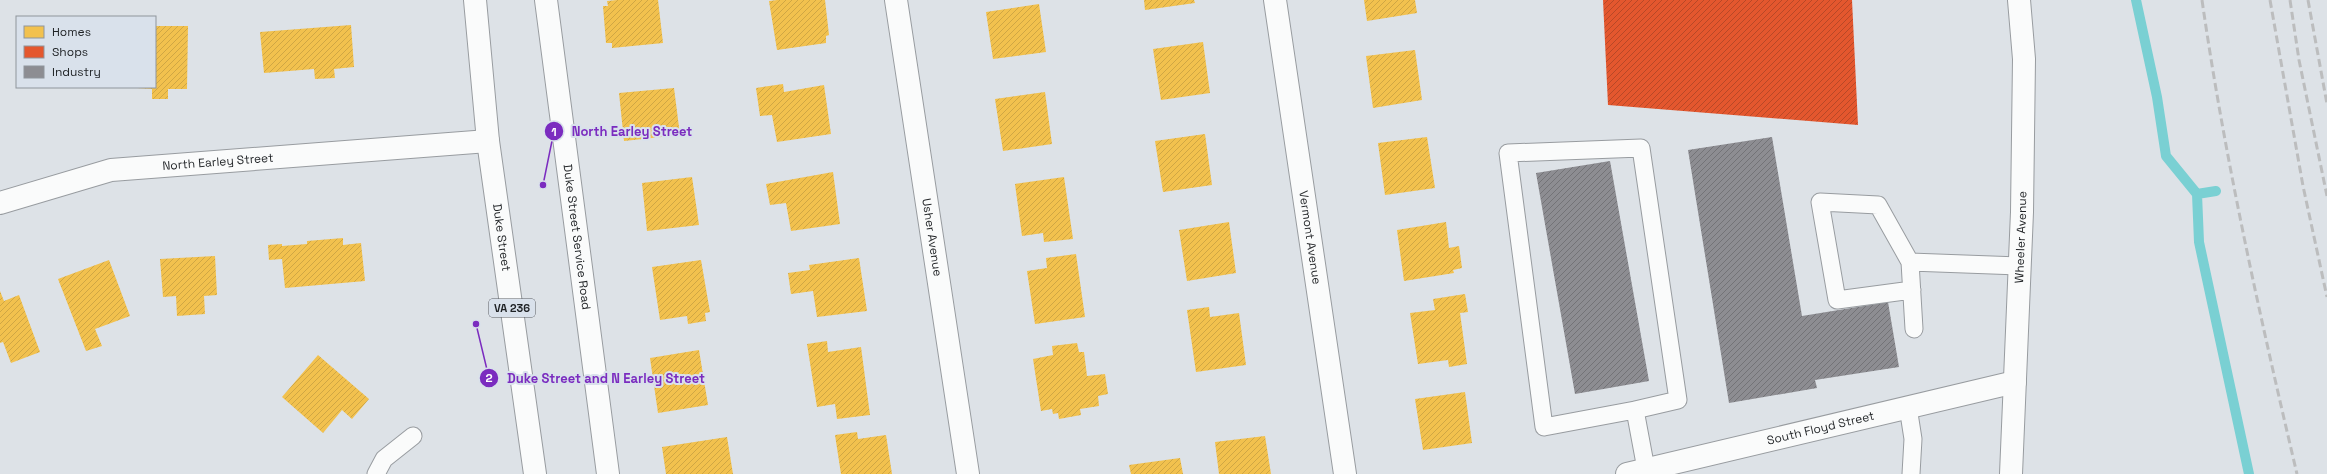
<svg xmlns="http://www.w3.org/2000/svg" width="2327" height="474" viewBox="0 0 2327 474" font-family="'Space Grotesk',sans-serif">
  <defs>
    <pattern id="homes-hatch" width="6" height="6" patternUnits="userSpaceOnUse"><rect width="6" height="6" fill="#f2c14e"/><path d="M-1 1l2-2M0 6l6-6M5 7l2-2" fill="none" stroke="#cfa644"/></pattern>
    <pattern id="shops-hatch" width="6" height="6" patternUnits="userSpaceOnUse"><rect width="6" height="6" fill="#e4572e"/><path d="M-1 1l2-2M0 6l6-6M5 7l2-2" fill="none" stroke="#b84827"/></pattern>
    <pattern id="industry-hatch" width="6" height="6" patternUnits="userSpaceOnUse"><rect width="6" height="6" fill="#8d8d92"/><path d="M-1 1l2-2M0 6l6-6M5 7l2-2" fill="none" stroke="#737377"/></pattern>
  </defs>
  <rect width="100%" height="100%" fill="#dde2e7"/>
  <!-- homes -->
  <path fill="url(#homes-hatch)" d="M617 0H658L663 43 612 48V43H606L603 6H608L607 1Z
    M777 0H825L829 35 826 36V43L777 50 769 1Z
    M1144 0H1194L1195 3 1145 10Z
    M1364 0H1415L1417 13 1367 21Z
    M1039 4 1046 52 993 59 986 12Z
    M351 25 354 67 334 69 335 78 315 79 314 69 264 73 260 32Z
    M155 26H188L187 89H168V99H152V89L137 88 155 87Z
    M1203 42 1210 93 1161 100 1153 49Z
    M1415 50 1422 100 1373 108 1366 56Z
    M783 84 784 92 824 85 831 134 777 142 772 115 760 116 756 88Z
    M674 88 680 135 624 141 619 93Z
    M1045 92 1052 144 1003 151 995 99Z
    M1205 134 1212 185 1163 192 1155 141Z
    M1427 137 1435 188 1385 195 1378 143Z
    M833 172 840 224 791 231 786 203 770 205 766 184Z
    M692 177 699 225 647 231 642 183Z
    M1064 177 1073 239 1044 242 1043 233 1022 236 1015 184Z
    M1229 222 1236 273 1187 281 1179 230Z
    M1446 222 1449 248 1459 246 1462 268 1453 270 1454 273 1404 281 1397 230Z
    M343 238V245L361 243 365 281 285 288 282 259 269 260 268 245 282 244V246L307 244V241Z
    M1076 254 1085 317 1035 324 1027 271 1047 268 1046 258Z
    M215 256 217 295 204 296 205 314 177 316 176 296 163 297 160 259Z
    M859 258 867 311 817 317 813 291 791 294 788 273 810 270 809 265Z
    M109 260 130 316 95 329 102 346 86 351 58 279Z
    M701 260 710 312 705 313 706 321 688 324 687 316 660 320 652 267Z
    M0 291 4 301 19 295 40 352 11 363 3 342 0 343Z
    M1465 294 1468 312 1460 313 1467 364 1449 367 1448 360 1418 364 1410 313 1435 310 1433 299Z
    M1209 307 1210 317 1239 313 1246 365 1196 372 1187 310Z
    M827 341 828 352 861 347 870 415 837 419 835 404 817 407 807 344Z
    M1077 343 1079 352H1084L1087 376 1105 374 1108 394 1098 396 1099 406 1080 409 1081 415 1059 419 1058 413 1053 414 1052 409 1041 411 1033 359 1053 355 1052 346Z
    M699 350 708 405 658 413 650 358Z
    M318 355 369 399 352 419 342 410 323 433 282 397Z
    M1465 392 1472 443 1423 450 1415 399Z
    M857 432 858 439 886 435 892 474H841L835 435Z
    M1265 436 1271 474H1219L1215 442Z
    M727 437 733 474H666L662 447Z
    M1180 458 1183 474H1131L1129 465Z"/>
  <!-- shops -->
  <path fill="url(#shops-hatch)" d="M1603 0H1852L1858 125 1608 105Z"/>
  <!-- industry -->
  <path fill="url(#industry-hatch)" d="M1772 137 1802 316 1888 302 1899 367 1815 380 1817 388 1729 403 1688 150Z
    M1610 161 1649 381 1575 394 1536 173Z"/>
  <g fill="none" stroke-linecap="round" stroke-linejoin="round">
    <!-- stream -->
    <path stroke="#7ad0d3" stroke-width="10" d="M2136 0 2157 97 2166 156 2197 194
      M2216 191 2197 194 2199 242 2249 474"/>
    <!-- lane casing -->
    <g stroke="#989ca0" stroke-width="19">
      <path id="lane" d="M1910 262 1878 205 1820 202 1837 300 1912 290
        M1914 329 1910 262 2019 266
        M1908 407 1913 439 1911 474
        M1635 410 1678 400 1641 148 1508 153 1544 427 1635 410 1646 469
        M376 474 384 459 413 436"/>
    </g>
    <!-- street casing -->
    <g stroke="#989ca0" stroke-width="24">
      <g id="street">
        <path id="s1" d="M546 0 608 474"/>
        <path id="s2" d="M896 0 968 474"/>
        <path id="s3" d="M1275 0 1345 474"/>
        <path id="s4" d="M0 203 111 170 488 141"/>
        <path id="s5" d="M1627 474 2015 382"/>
        <path id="s6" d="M2011 474 2022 212 2024 59 2019 0"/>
      </g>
    </g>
    <!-- primary casing -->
    <g stroke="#989ca0" stroke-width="24">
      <g id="primary">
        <path id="s7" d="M475 0 488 141 535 474"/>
      </g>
    </g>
    <!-- lane -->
    <use href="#lane" stroke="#fafbfb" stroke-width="17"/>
    <!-- street -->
    <use href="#street" stroke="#fafbfb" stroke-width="22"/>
    <!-- primary -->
    <use href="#primary" stroke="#fafbfb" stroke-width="22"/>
    <!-- rail -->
    <path stroke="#bcbdbe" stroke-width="3" stroke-dasharray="8 4" stroke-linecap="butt" d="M2202 0C2225 160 2260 317 2297 474
      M2270 0 2303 186 2327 297
      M2290 0 2299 60 2327 196
      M2308 0 2327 104"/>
  </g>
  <g text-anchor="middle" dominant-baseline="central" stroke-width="4" stroke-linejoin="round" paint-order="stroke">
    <!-- shield labels -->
    <rect fill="#d9e1eb" stroke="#575b60" stroke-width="1" x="489" y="299" width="46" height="18" rx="3"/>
    <g font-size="11" font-weight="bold" fill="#1f2225">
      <text x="512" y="308">VA 236</text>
    </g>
    <!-- street labels -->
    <g font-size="12" fill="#1f2225" stroke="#d9e1eb">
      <text stroke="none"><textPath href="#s4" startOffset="223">North Earley Street</textPath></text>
      <text stroke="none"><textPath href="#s7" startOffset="239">Duke Street</textPath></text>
      <text stroke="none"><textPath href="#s1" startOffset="239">Duke Street Service Road</textPath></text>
      <text stroke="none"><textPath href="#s2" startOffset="240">Usher Avenue</textPath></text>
      <text stroke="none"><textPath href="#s3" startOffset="240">Vermont Avenue</textPath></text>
      <text stroke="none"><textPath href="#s6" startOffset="237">Wheeler Avenue</textPath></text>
      <text stroke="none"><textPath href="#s5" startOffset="199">South Floyd Street</textPath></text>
    </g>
  </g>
  <!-- callouts -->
  <path fill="none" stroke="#7b2cbf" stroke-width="1.5" d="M543 185L554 131M476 324L489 378"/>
  <g fill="#7b2cbf" stroke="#d9e1eb" stroke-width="1.5">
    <circle cx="543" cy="185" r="4"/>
    <circle cx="476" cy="324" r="4"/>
    <circle cx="554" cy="131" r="10"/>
    <circle cx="489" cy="378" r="10"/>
  </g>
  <g font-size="12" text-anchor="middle" font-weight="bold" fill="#fff">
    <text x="554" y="136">1</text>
    <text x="489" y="382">2</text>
  </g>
  <g font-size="13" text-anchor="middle" font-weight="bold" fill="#7b2cbf" stroke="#d9e1eb" stroke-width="4" stroke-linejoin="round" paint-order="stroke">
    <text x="632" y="136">North Earley Street</text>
    <text x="606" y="383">Duke Street and N Earley Street</text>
  </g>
  <!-- legend -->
  <rect x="16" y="16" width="140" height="72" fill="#d9e1eb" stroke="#8f959c"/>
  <rect x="24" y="26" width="20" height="12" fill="#f2c14e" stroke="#8f959c"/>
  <text x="52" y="36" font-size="12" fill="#1f2225">Homes</text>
  <rect x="24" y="46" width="20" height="12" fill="#e4572e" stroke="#8f959c"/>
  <text x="52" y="56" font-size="12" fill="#1f2225">Shops</text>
  <rect x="24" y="66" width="20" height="12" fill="#8d8d92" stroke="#8f959c"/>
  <text x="52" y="76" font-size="12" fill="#1f2225">Industry</text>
</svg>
